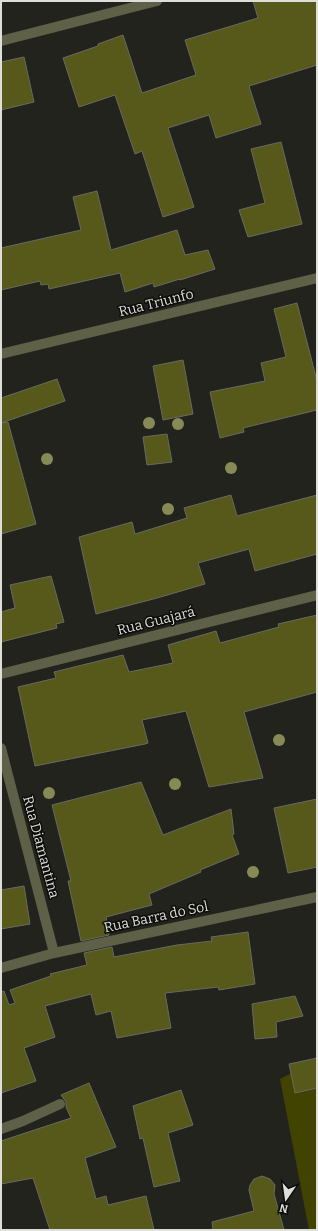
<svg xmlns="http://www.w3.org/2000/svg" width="318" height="1231" viewBox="0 0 318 1231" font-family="Bitter,serif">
  <rect width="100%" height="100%" fill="#23231d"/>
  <!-- green -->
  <path fill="#414300" d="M317 1060V1230H309L280 1079Z"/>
  <!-- building -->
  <path fill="#56591a" stroke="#696a63" d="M253 1H317V65L249 86 261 124 216 138 209 115 168 128 194 207 163 217 142 151 135 154 115 95 79 107 63 58 98 46V44L123 35 142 93 196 75 185 40 258 18Z
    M24 57 34 102 1 110V62Z
    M281 142 302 224 248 237 239 210 265 203 251 149Z
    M97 191 111 250 177 230 185 255 208 250 215 269 180 280V279L154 287 153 283 125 292 120 273 49 289 48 284 41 285 40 281 1 290V248L81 230 73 197Z
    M297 303 317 381V410L243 428 244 432 220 438 210 392 265 381 261 363 286 357 274 309Z
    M183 360 193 414 163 420 153 366Z
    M57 379 65 401 1 423V398Z
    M8 422 36 524 1 534V423Z
    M167 434 172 462 147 465 143 437Z
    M231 495 237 516 317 495V554L255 571 249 549 198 563 205 584 157 598 96 614 79 537 132 522 135 534 187 518 184 508Z
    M51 576 64 622 56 624 57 628 1 642V612L15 608 10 585Z
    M317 615V692L244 712 263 778 209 787 186 711 142 720 148 743 145 744 35 766 18 687 56 678 54 672 123 655 129 672 173 663 168 645 216 631 220 643 279 627 278 624Z
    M141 782 163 835 231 809 234 834 232 835 239 854 200 870 201 872 149 894 152 905 106 917 109 935 81 941 68 881H71L52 805Z
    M317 799V867L288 873 274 808Z
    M24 886 30 924 1 929V890Z
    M248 932 255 984 219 990 218 987 165 993 171 1028 117 1038 111 1011 96 1015 91 994 45 1006 55 1037 24 1048 36 1081 1 1093V992L4 991 9 1005 15 1003 10 990 51 976 50 974 87 965 84 953 112 947 114 957 177 945 212 941 211 937Z
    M295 996 303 1016 276 1022 277 1037 255 1039 252 1004Z
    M317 1058V1088L295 1093 289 1064Z
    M89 1083 116 1147 85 1158 96 1199 106 1196 108 1205 146 1196 154 1230H50L33 1178 1 1184V1141L71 1118 66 1107V1102L61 1095Z
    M181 1090 193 1125 168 1133 180 1181 154 1187 143 1138 140 1139 133 1106Z
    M262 1176 270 1179 275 1185 274 1194 284 1230H213L212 1222 254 1211 249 1190 250 1185 254 1179Z"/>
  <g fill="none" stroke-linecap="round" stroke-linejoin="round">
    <!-- minor -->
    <path stroke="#5e6048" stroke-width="10" d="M1 41 157 1
      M1 354 317 278
      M1 674 317 595
      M1 748 54 953
      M1 968 54 953 317 897
      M1 1129 23 1121 60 1104"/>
  </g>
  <!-- trees -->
  <g fill="#878a56">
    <circle cx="149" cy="423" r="6"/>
    <circle cx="178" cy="424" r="6"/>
    <circle cx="47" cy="459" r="6"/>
    <circle cx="231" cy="468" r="6"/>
    <circle cx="168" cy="509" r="6"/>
    <circle cx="279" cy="740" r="6"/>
    <circle cx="175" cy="784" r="6"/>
    <circle cx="49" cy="793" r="6"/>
    <circle cx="253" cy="872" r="6"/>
  </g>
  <g text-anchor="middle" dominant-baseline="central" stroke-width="3" stroke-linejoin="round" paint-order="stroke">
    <!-- street labels -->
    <g font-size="14" fill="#dededa" stroke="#0c0c0a">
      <text transform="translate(156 303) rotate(-14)">Rua Triunfo</text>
      <text transform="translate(156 621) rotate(-14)">Rua Guajará</text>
      <text transform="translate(41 847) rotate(75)">Rua Diamantina</text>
      <text transform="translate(156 917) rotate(-12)">Rua Barra do Sol</text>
    </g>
  </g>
  <!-- border -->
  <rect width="318" height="1231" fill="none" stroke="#dededa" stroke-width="4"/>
  <!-- north arrow -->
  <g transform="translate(286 1199) rotate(193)" stroke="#0c0c0a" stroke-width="3" paint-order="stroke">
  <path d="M0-3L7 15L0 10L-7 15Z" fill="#dededa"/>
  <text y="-6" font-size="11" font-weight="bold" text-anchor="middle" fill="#dededa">N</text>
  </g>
</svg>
